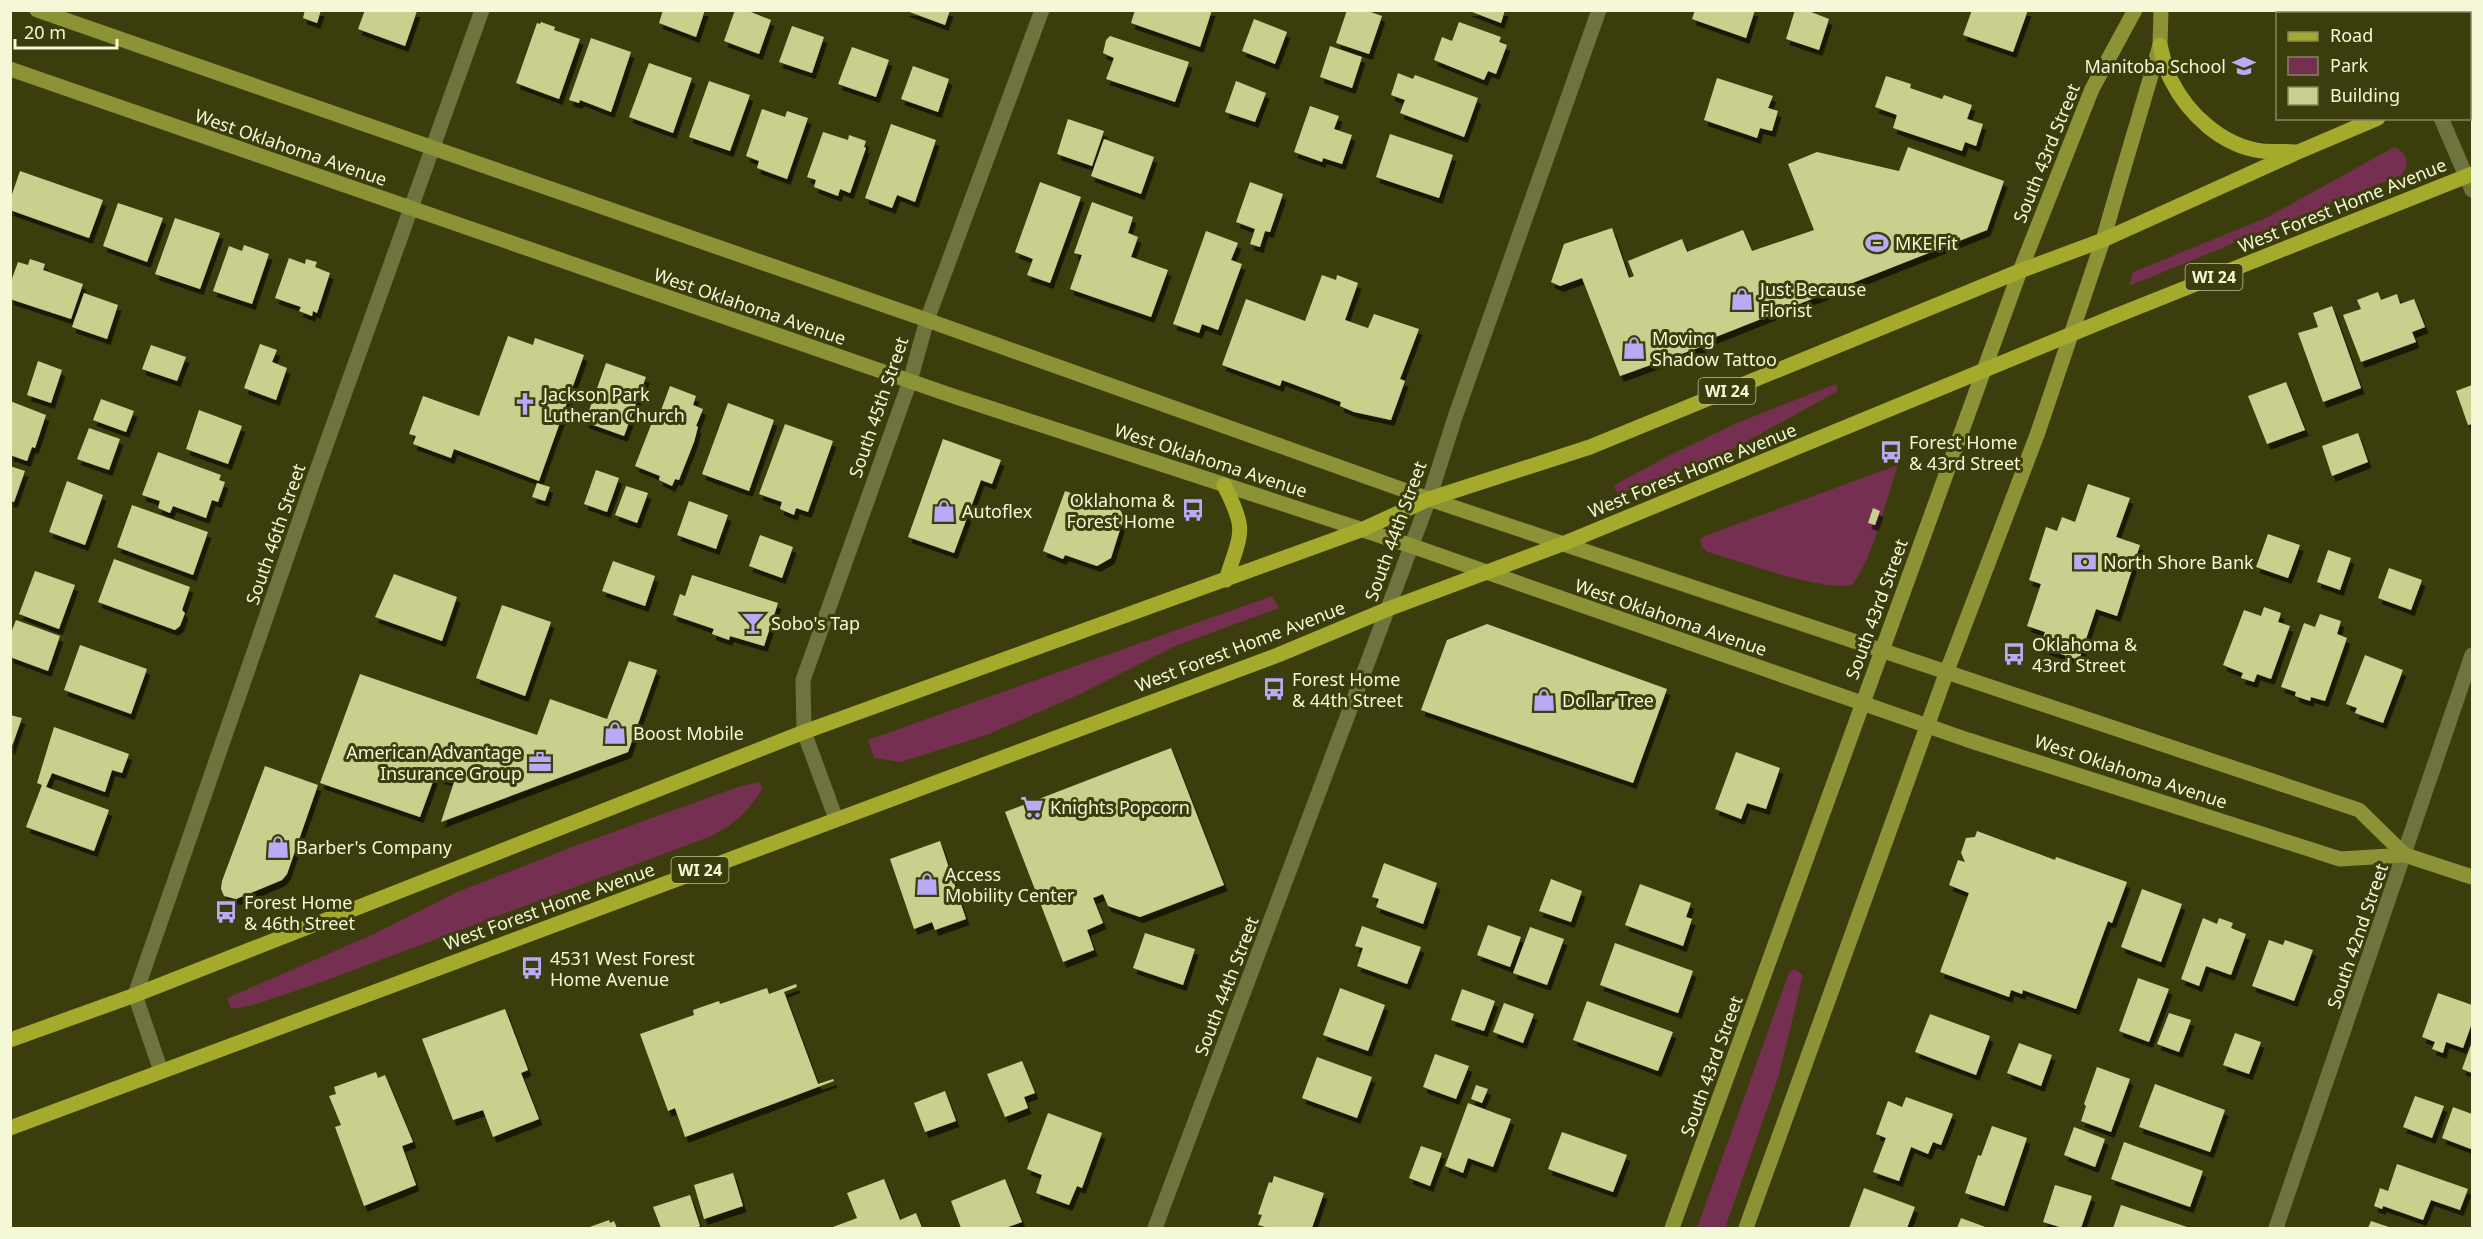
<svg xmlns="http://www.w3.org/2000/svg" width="2483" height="1239" viewBox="0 0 2483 1239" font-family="'Noto Sans',sans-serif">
  <defs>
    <filter id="shadow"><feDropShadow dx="3.5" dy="6" stdDeviation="0" flood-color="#0009"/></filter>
  </defs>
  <rect width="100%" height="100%" fill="#3b3e0c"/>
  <!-- green -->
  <path fill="#752f50" d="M2394 147C2408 153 2411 164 2401 175L2129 286 2133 272 2266 218Z
    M1836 384 1838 391 1733 449 1619 495 1613 486 1672 454 1737 423Z
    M1898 465C1887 497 1872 561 1852 585 1819 591 1743 562 1708 552L1702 547 1700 540 1707 535Z
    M1272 596 1279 608 1173 647 1078 695 989 734 901 762 874 758 868 740Z
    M759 782 762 789C748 812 734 825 709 837L316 984 253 1005 231 1009 227 998 374 934 455 893 577 845 738 787Z
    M1794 969 1803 975 1779 1075 1725 1228H1697L1789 973Z"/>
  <!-- building -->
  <path fill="#c9d08e" filter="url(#shadow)" d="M305 10H321L317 23 303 18Z
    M365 10 417 11 405 46 358 29Z
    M663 10H705L696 37 659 23Z
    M735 10H746L771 20 759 54 724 41Z
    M904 10H950L945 25Z
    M1135 10H1212L1200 47 1131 23Z
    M1347 10H1365L1382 16 1369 54 1336 43Z
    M1467 10H1505L1501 23Z
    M1695 10H1755L1746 38 1692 19Z
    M1795 10H1806L1829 19 1819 50 1786 39Z
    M1972 10H2028L2013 52 1963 35Z
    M1254 19 1287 32 1275 64 1242 51Z
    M541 22 555 27 554 30 580 39 559 99 516 83 537 23 540 24Z
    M1459 22 1501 37 1499 42 1507 45 1496 74 1488 71 1484 80 1434 60 1442 37 1452 41Z
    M792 26 824 37 812 73 779 62Z
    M1110 36 1189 62 1175 102 1106 79 1114 58 1103 53 1106 40Z
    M591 38 631 52 611 112 580 100 579 103 569 100Z
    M1330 46 1362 57 1352 88 1320 77Z
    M852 47 889 60 876 97 838 84Z
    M649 63 692 78 673 133 629 117Z
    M913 66 949 79 938 112 901 99Z
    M1398 73 1413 79 1415 75 1478 98 1464 137 1400 113 1405 100 1391 95Z
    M1886 76 1911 84 1910 88 1942 99 1944 95 1972 105 1967 119 1983 124 1976 146 1965 142 1962 151 1893 128 1897 115 1875 107Z
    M1717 78 1773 96 1768 108 1778 111 1772 131 1760 128 1757 138 1704 120Z
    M709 81 750 95 730 151 689 137Z
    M1236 81 1266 93 1255 122 1225 112Z
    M1310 106 1339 116 1334 129 1352 135 1342 164 1323 158 1322 162 1294 152Z
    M762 109 785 117 787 111 808 118 787 179 757 168 759 161 746 156Z
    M1068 119 1104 131 1092 166 1057 154Z
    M891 124 936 140 915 202 897 195 892 208 865 198Z
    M823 132 848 140 849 135 866 141 864 147 866 148 850 193 840 189 838 196 814 187 816 180 807 177Z
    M1390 134 1453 155 1439 198 1376 177Z
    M1104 139 1154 157 1141 194 1091 176Z
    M1908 147 2004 181 1987 230 1708 340 1709 344 1620 376 1582 278 1560 286 1551 282 1564 244 1612 228 1629 278 1634 276 1628 261 1682 239 1687 252 1743 230 1752 251 1814 230 1788 164 1817 152 1899 171Z
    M20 171 103 200 89 238 10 210V200Z
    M1040 182 1081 197 1050 283 1027 275 1033 259 1015 252Z
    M1250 182 1283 194 1270 232 1265 231 1260 247 1250 244 1255 229 1236 222Z
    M1092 202 1133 217 1128 233 1138 237 1131 257 1168 270 1151 317 1070 289 1082 255 1074 253Z
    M118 203 163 218 147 262 103 246Z
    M175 218 220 233 200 289 155 274Z
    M1206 231 1238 243 1231 260 1242 264 1218 330 1202 324 1199 333 1173 324Z
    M244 245 269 254 252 304 213 291 229 246 242 251Z
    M289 258 305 264 306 259 317 262 315 267 330 273 317 313 313 311 312 316 299 311 301 307 275 298Z
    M30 259 45 264 43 270 83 284 71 319 10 299V284L18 262 28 265Z
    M1322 275 1336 280 1337 275 1358 283 1345 320 1368 328 1374 314 1419 329 1400 379 1405 381 1391 420 1354 412 1340 406 1341 402 1282 380 1280 386 1222 365 1246 299 1305 321Z
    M2378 292 2381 300 2397 294 2400 304 2414 299 2425 327 2412 332 2416 342 2361 362 2343 315 2361 309 2357 300Z
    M84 293 118 305 107 339 72 327Z
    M2332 306 2361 388 2323 402 2298 333 2318 327 2313 313Z
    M508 336 533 345 535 338 584 355 539 481 454 449 451 458 413 444 416 436 409 434 423 396 479 416Z
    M260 344 277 350 272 362 287 368 276 400 244 388Z
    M151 345 186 357 177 381 142 369Z
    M38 361 62 370 51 403 27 395Z
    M606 363 646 377 624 436 585 422Z
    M2286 382 2305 430 2267 444 2248 396Z
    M2472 385V424L2468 425 2456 391Z
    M670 386 696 396 693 405 703 409 696 426 698 427 694 442 679 480 675 479 672 486 659 480 660 476 635 466 656 412 660 413Z
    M101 399 134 411 126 432 93 420Z
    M10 401 46 415 35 448 32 447 27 461 10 455Z
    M728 403 774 420 749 491 702 474Z
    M199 410 242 426 228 464 186 449Z
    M785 424 833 441 808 512 796 508 794 515 780 509 782 502 759 494Z
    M89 428 120 439 109 470 77 459Z
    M2358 433 2368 462 2332 476 2322 446Z
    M943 439 1001 460 992 484 981 480 954 553 908 537Z
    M158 452 221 475 219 480 225 482 218 502 212 500 206 518 173 506 170 513 158 508 160 501 142 495Z
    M10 466 25 471 14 502 10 501Z
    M596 470 619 478 607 512 584 504Z
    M67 481 103 495 85 545 49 532Z
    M537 483 550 487 545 501 532 497Z
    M2088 484 2130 498 2116 537 2140 545 2117 616 2096 609 2079 660 2040 647 2045 632 2027 626 2041 584 2029 580 2046 527 2057 531 2062 517 2075 522Z
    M626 486 648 493 637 523 615 515Z
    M1065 491 1120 510 1124 517 1111 558 1097 566 1065 555 1063 559 1043 551Z
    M689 501 728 515 716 549 677 535Z
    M132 505 208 532 193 575 117 547Z
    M1873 508 1880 511 1875 525 1868 523Z
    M2268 534 2300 545 2288 578 2256 567Z
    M760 535 793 547 782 578 749 566Z
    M2328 550 2351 558 2340 590 2317 582Z
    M114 559 190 587 182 610 185 613 180 626 175 630 98 602Z
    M613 561 655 576 645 606 602 591Z
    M2389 568 2422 580 2411 610 2378 598Z
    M35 571 75 585 59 629 19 614Z
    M394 574 457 597 442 641 375 617Z
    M692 575 778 603 764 646 730 636 729 640 712 634 714 629 673 615 680 594 685 596Z
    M502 605 551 622 525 696 476 678Z
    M2264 607 2281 613 2278 622 2290 626 2271 679 2257 674 2254 682 2241 678 2243 673 2223 665 2244 610 2261 616Z
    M2320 614 2341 621 2337 634 2347 638 2325 701 2311 697 2310 701 2295 696 2296 692 2281 687 2304 623 2315 627Z
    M16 620 60 636 48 671 10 657V635Z
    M1487 624 1667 689 1633 783 1421 710 1447 640Z
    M80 645 147 669 131 714 64 690Z
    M2365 655 2403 670 2383 723 2355 713 2357 708 2346 704Z
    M629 661 657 670 628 752 441 822 454 782 435 776 420 817 320 783 360 674 537 735 550 699 607 719Z
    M10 715 22 718 11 749H10Z
    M54 727 129 754 122 773 112 770 105 792 52 773 46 787 109 810 94 851 26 827 42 785 37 783Z
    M1171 748 1224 885 1140 917 1108 906 1103 894 1093 898 1103 923 1087 930 1094 950 1063 962 1005 812Z
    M1736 752 1780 768 1766 809 1747 803 1741 819 1715 809Z
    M265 766 318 785 287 874 282 880 236 899 224 896 221 889 222 881Z
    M1977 831 2055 860 2056 857 2127 882 2112 923 2108 921 2076 1009 2023 990 2022 994 2011 990 2009 997 1940 972 1969 893 1949 885 1958 860 1965 862 1961 853 1966 838 1975 837Z
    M940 841 966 919 935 930 932 922 914 929 890 859Z
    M1384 863 1437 883 1423 924 1376 907 1379 899 1372 897Z
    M1551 879 1582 891 1571 922 1539 911Z
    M1640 884 1691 903 1686 917 1692 919 1683 946 1625 925Z
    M2142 889 2182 904 2161 962 2121 947Z
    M2203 918 2217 924 2219 918 2233 923 2231 928 2246 934 2231 975 2206 966 2199 986 2181 979Z
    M1488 925 1521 937 1510 967 1477 955Z
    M1362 926 1421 947 1407 984 1357 966 1363 948 1355 946Z
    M1530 927 1564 939 1547 985 1513 973Z
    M1145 933 1195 949 1183 985 1133 968Z
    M2269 940 2283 945 2285 940 2313 950 2294 1001 2252 986Z
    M1615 943 1693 971 1678 1013 1600 985Z
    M2138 978 2169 989 2149 1042 2119 1031Z
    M796 984 797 987 784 992 818 1084 833 1079 834 1081 685 1137 675 1108 668 1111 640 1034 694 1015 693 1010 719 1001 720 1004 767 988 769 994Z
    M1340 988 1385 1005 1368 1051 1323 1035Z
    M1462 989 1495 1001 1484 1031 1451 1020Z
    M2438 993 2472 1005V1023L2463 1048 2446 1042 2443 1053 2432 1049 2435 1042 2422 1037Z
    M1587 1001 1673 1032 1658 1071 1573 1040Z
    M1504 1003 1534 1014 1523 1043 1493 1032Z
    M505 1009 528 1070 521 1073 539 1119 493 1137 483 1110 453 1120 422 1039Z
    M2169 1013 2191 1020 2179 1052 2157 1044Z
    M1930 1014 1990 1036 1976 1075 1915 1052Z
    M2235 1033 2261 1042 2249 1074 2223 1065Z
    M2472 1042V1073L2462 1069Z
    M2019 1043 2052 1055 2041 1086 2007 1073Z
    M1435 1054 1469 1066 1456 1099 1423 1087Z
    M1317 1057 1372 1077 1357 1118 1302 1098Z
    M1022 1061 1035 1093 1024 1097 1028 1108 1005 1117 987 1074Z
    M2097 1067 2130 1079 2111 1132 2081 1121 2086 1106 2084 1104Z
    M376 1072 378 1078 385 1075 413 1142 402 1146 416 1185 364 1206 335 1127 341 1125 329 1096 336 1094 334 1087Z
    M2155 1084 2225 1110 2210 1152 2139 1127Z
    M1476 1085 1488 1089 1482 1103 1471 1099Z
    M945 1091 956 1121 925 1132 914 1103Z
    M2415 1096 2444 1106 2432 1138 2403 1127Z
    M1906 1097 1953 1114 1941 1145 1933 1142 1928 1154 1911 1147 1899 1181 1873 1172 1886 1138 1876 1134 1888 1101 1902 1107Z
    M1468 1103 1511 1119 1493 1167 1468 1158 1463 1173 1445 1166Z
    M2453 1107 2472 1114 2471 1149 2442 1138Z
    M1048 1113 1102 1133 1082 1188 1077 1186 1069 1205 1036 1193 1042 1175 1027 1169Z
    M1992 1126 2027 1138 2004 1206 1965 1193 1978 1155 1981 1156Z
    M2074 1127 2105 1139 2095 1167 2064 1155Z
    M1562 1132 1627 1155 1613 1192 1548 1169Z
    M2124 1142 2203 1171 2190 1207 2111 1179Z
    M1421 1146 1442 1153 1430 1186 1409 1178Z
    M2397 1164 2468 1189 2460 1210 2431 1200 2423 1220 2383 1206 2382 1209 2374 1206 2380 1188 2388 1191Z
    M733 1173 743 1206 704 1219 694 1185Z
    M1274 1176 1324 1193 1312 1228H1269L1258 1225 1262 1215 1258 1214 1269 1182 1272 1183Z
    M884 1179 900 1220 916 1213 922 1228H834L833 1227 857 1218 847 1193Z
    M1005 1179 1022 1222 1005 1228H961L951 1201Z
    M2055 1185 2092 1196 2081 1228H2063L2043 1222Z
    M1864 1188 1915 1207 1907 1228H1849Z
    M690 1195 700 1226 696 1228H661L653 1207Z
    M2121 1205 2190 1228H2113Z
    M1961 1218 1988 1228H1957Z
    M609 1220 610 1223 614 1221 617 1228H587Z
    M2371 1221 2392 1228H2368Z"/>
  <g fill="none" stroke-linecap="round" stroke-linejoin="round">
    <!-- street -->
    <path stroke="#6f743e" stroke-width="15" d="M2441 118 2472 190
      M836 819 804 732 803 680 910 381 927 320 1042 10
      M161 1071 135 995 316 473 482 10
      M1155 1228 1429 499 1455 417 1599 10
      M2276 1228 2472 655"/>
    <!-- secondary -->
    <path stroke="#8c9337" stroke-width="15" d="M37 10 927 320 1429 499 2359 810 2405 855
      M10 69 953 396 1412 546 1968 740 2340 859 2405 855 2472 877
      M1672 1228 2020 271 2092 89 2135 10
      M1746 1228 1947 671 2037 435 2103 240 2120 181 2160 45 2161 10"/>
    <!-- primary -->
    <path stroke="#a3aa2c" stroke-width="15" d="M2160 45C2163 56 2165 69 2171 80 2188 114 2222 146 2262 151 2273 152 2284 151 2295 152
      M2470 81 2472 80
      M1224 485C1248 532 1241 532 1226 580
      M10 1040 135 995 804 732 1361 530 1429 499 1590 447 2020 271 2103 240 2298 152 2378 118
      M10 1128 1278 655 1388 609 1565 543 2113 317 2472 174"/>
  </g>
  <!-- icons -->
  <defs>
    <g id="school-bare" transform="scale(1.8)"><path d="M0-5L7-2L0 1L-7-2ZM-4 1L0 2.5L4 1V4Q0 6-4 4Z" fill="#baaaf6" stroke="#3b3e0c" stroke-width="2.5" paint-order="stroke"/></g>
    <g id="stadium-bare" transform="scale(1.8)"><path d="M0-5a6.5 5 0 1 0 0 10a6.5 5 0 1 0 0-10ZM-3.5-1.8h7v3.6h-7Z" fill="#baaaf6" stroke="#3b3e0c" stroke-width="2.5" paint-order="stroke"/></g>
    <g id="shop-bare" transform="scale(1.8)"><path d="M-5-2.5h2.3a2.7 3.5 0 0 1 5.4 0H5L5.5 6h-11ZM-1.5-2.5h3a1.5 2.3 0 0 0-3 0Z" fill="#baaaf6" stroke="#3b3e0c" stroke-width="2.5" paint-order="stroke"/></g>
    <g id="church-bare" transform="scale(1.8)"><path d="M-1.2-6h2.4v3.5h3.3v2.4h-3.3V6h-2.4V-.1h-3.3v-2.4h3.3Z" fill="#baaaf6" stroke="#3b3e0c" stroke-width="2.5" paint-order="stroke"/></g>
    <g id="bus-bare" transform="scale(1.8)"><path d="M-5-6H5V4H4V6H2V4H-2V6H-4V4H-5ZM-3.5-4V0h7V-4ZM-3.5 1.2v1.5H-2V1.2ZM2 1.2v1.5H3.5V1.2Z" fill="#baaaf6" stroke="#3b3e0c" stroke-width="2.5" paint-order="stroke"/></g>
    <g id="bank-bare" transform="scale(1.8)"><path d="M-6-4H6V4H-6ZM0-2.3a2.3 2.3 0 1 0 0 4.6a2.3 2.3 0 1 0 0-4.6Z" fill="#baaaf6" stroke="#3b3e0c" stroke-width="2.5" paint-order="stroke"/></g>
    <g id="bar-bare" transform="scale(1.8)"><path d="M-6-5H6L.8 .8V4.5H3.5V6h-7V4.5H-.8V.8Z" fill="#baaaf6" stroke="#3b3e0c" stroke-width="2.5" paint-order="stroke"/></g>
    <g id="office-bare" transform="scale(1.8)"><path d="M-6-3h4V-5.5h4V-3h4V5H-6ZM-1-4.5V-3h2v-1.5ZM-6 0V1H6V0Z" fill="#baaaf6" stroke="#3b3e0c" stroke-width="2.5" paint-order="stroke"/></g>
    <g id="supermarket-bare" transform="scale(1.8)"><path d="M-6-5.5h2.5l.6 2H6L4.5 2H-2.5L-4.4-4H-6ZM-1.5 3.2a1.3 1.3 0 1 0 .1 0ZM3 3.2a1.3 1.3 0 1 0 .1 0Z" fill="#baaaf6" stroke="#3b3e0c" stroke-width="2.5" paint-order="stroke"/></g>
  </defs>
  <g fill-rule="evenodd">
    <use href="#school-bare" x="2244" y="66"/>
    <use href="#stadium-bare" x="1877" y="243"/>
    <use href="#shop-bare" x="1742" y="299"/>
    <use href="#shop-bare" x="1634" y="348"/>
    <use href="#church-bare" x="525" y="404"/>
    <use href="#bus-bare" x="1891" y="452"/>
    <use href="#bus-bare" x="1193" y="510"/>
    <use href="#shop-bare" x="944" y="511"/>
    <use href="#bank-bare" x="2085" y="562"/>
    <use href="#bar-bare" x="753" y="623"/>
    <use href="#bus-bare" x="2014" y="654"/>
    <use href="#bus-bare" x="1274" y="689"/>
    <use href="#shop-bare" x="1544" y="700"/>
    <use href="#shop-bare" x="615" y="733"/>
    <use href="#office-bare" x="540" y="762"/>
    <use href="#supermarket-bare" x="1032" y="807"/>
    <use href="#shop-bare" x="278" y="847"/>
    <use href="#shop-bare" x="927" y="884"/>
    <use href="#bus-bare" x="226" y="912"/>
    <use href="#bus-bare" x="532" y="968"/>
  </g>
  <g text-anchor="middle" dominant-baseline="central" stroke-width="6" stroke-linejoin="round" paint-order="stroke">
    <!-- shield labels -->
    <g fill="#3b3e0c" stroke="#bcc09a" stroke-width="1.5">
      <rect x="2185.5" y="264" width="57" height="26" rx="4.5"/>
      <rect x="1698.5" y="378" width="57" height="26" rx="4.5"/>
      <rect x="671.5" y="857" width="57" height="26" rx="4.5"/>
    </g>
    <g font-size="16" font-weight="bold" fill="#f4f8d7">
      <text x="2214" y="277">WI 24</text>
      <text x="1727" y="391">WI 24</text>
      <text x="700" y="870">WI 24</text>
    </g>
    <!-- poi labels -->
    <g font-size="18" fill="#f4f8d7" stroke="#3b3e0c" text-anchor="start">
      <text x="2226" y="66" text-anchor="end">Manitoba School</text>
      <text x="1895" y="243">MKE Fit</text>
      <text x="1760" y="289">Just Because<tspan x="1760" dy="21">Florist</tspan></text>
      <text x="1652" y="338">Moving<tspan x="1652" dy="21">Shadow Tattoo</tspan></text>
      <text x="543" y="394">Jackson Park<tspan x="543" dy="21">Lutheran Church</tspan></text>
      <text x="1909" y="442">Forest Home<tspan x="1909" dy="21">&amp; 43rd Street</tspan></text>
      <text x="1175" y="500" text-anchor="end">Oklahoma &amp;<tspan x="1175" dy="21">Forest Home</tspan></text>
      <text x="962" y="511">Autoflex</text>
      <text x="2103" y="562">North Shore Bank</text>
      <text x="771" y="623">Sobo's Tap</text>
      <text x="2032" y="644">Oklahoma &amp;<tspan x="2032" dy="21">43rd Street</tspan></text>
      <text x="1292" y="679">Forest Home<tspan x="1292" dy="21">&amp; 44th Street</tspan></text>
      <text x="1562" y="700">Dollar Tree</text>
      <text x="633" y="733">Boost Mobile</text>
      <text x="522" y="752" text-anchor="end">American Advantage<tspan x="522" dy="21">Insurance Group</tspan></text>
      <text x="1050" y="807">Knights Popcorn</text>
      <text x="296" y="847">Barber's Company</text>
      <text x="945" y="874">Access<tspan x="945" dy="21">Mobility Center</tspan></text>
      <text x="244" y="902">Forest Home<tspan x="244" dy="21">&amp; 46th Street</tspan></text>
      <text x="550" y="958">4531 West Forest<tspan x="550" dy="21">Home Avenue</tspan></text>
    </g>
    <!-- street labels -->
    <g font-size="18" fill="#f4f8d7" stroke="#3b3e0c">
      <text transform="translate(291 147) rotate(19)">West Oklahoma Avenue</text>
      <text transform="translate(2046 153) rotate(-68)">South 43rd Street</text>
      <text transform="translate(2342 205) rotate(-22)">West Forest Home Avenue</text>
      <text transform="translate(750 306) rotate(19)">West Oklahoma Avenue</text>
      <text transform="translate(878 407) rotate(-71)">South 45th Street</text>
      <text transform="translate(1211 460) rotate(18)">West Oklahoma Avenue</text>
      <text transform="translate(1692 470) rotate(-22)">West Forest Home Avenue</text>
      <text transform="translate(1395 531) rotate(-70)">South 44th Street</text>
      <text transform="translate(275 534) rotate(-71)">South 46th Street</text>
      <text transform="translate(1876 609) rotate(-70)">South 43rd Street</text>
      <text transform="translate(1671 617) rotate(19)">West Oklahoma Avenue</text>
      <text transform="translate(1240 646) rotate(-21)">West Forest Home Avenue</text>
      <text transform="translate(2131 771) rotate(18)">West Oklahoma Avenue</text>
      <text transform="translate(549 906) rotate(-20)">West Forest Home Avenue</text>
      <text transform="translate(2357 936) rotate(-71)">South 42nd Street</text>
      <text transform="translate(1226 986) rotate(-69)">South 44th Street</text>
      <text transform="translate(1711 1066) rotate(-70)">South 43rd Street</text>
    </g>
  </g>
  <!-- border -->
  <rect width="2483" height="1239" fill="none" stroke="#f4f8d7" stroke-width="24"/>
  <!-- legend -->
  <rect x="2276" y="12" width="195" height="108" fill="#3b3e0c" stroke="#85885d" stroke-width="1.5"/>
  <rect x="2288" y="32" width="30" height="9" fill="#a3aa2c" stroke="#85885d" stroke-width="1.5"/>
  <text x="2330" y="42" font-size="18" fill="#f4f8d7">Road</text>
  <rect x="2288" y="57" width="30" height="18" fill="#752f50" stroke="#85885d" stroke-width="1.5"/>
  <text x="2330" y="72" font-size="18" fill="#f4f8d7">Park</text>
  <rect x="2288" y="87" width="30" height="18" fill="#c9d08e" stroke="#85885d" stroke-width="1.5"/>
  <text x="2330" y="102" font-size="18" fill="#f4f8d7">Building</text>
  <!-- scale -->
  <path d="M15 39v9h102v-9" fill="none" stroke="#f4f8d7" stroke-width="3"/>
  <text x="24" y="39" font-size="18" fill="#f4f8d7" stroke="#3b3e0c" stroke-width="4.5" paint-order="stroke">20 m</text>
</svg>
